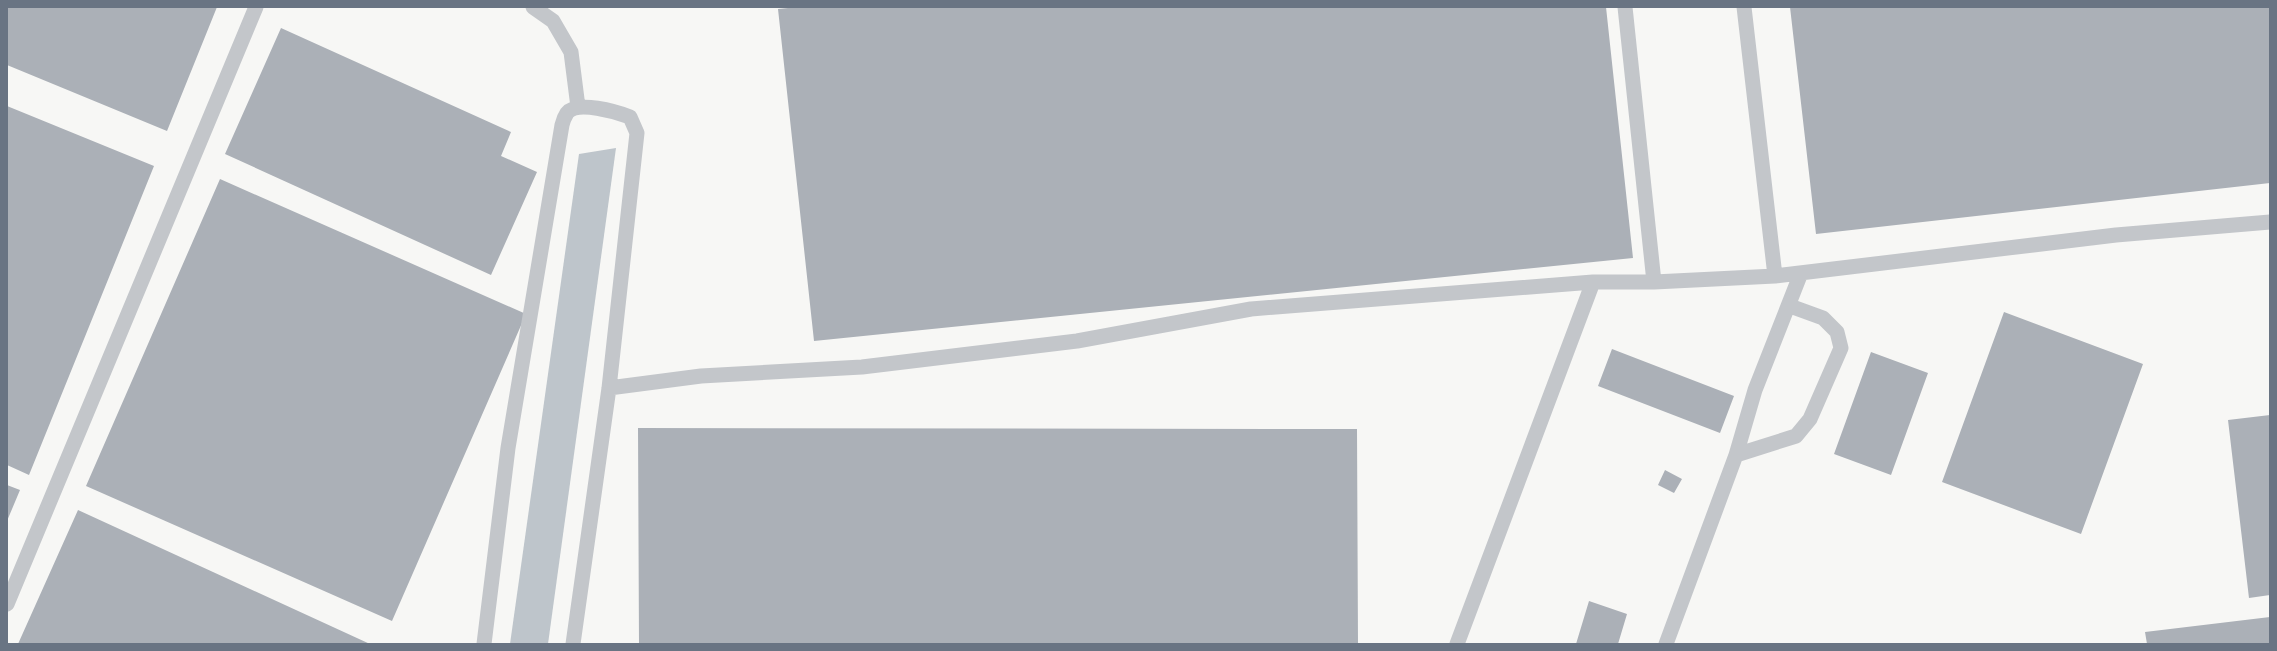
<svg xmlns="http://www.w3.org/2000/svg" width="2277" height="651" viewBox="0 0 2277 651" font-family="'Noto Sans',sans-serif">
  <rect width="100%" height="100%" fill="#f7f7f5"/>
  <!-- water -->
  <path fill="#bec5cb" d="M616 148 548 644H510L579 154Z"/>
  <!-- building -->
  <path fill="#abb0b7" d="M7 7H217L167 131 7 65Z
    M798 7H1606L1633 258 814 341 778 9Z
    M1790 7H2270V183L1816 234Z
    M281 28 511 132 501 156 537 172 491 275 225 154Z
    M7 106 154 166 29 475 7 465Z
    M220 179 526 314 392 621 86 486Z
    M2004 312 2143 364 2081 534 1942 482Z
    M1612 349 1734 396 1720 433 1598 386Z
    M1871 352 1928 373 1891 475 1834 454Z
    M2270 415V595L2249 598 2228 420Z
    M638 428 1357 429 1358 644H639Z
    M1665 470 1682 479 1674 493 1658 485Z
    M7 485 20 490 7 521Z
    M78 510 370 644H18Z
    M1589 601 1627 614 1618 644H1576Z
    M2270 617V644H2147L2145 632Z"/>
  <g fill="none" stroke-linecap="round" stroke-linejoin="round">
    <!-- service -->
    <path stroke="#c3c6ca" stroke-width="15" d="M533 7 553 21 571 52 578 107
      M1625 7 1654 282
      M1744 7 1775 276
      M1790 306 1823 318 1837 332 1841 348 1810 419 1796 436 1736 455 1755 390 1801 273
      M609 388 701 376 862 367 1077 341 1251 309 1593 282H1654L1775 276 2116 235 2270 222
      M7 604 256 7
      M484 644 508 448 562 125C563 121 565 116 567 113 577 100 617 112 630 117L637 133 609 388 573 644
      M1457 644 1593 282
      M1666 644 1736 455"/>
  </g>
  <!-- border -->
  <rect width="2277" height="651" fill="none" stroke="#697483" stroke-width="16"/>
</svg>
